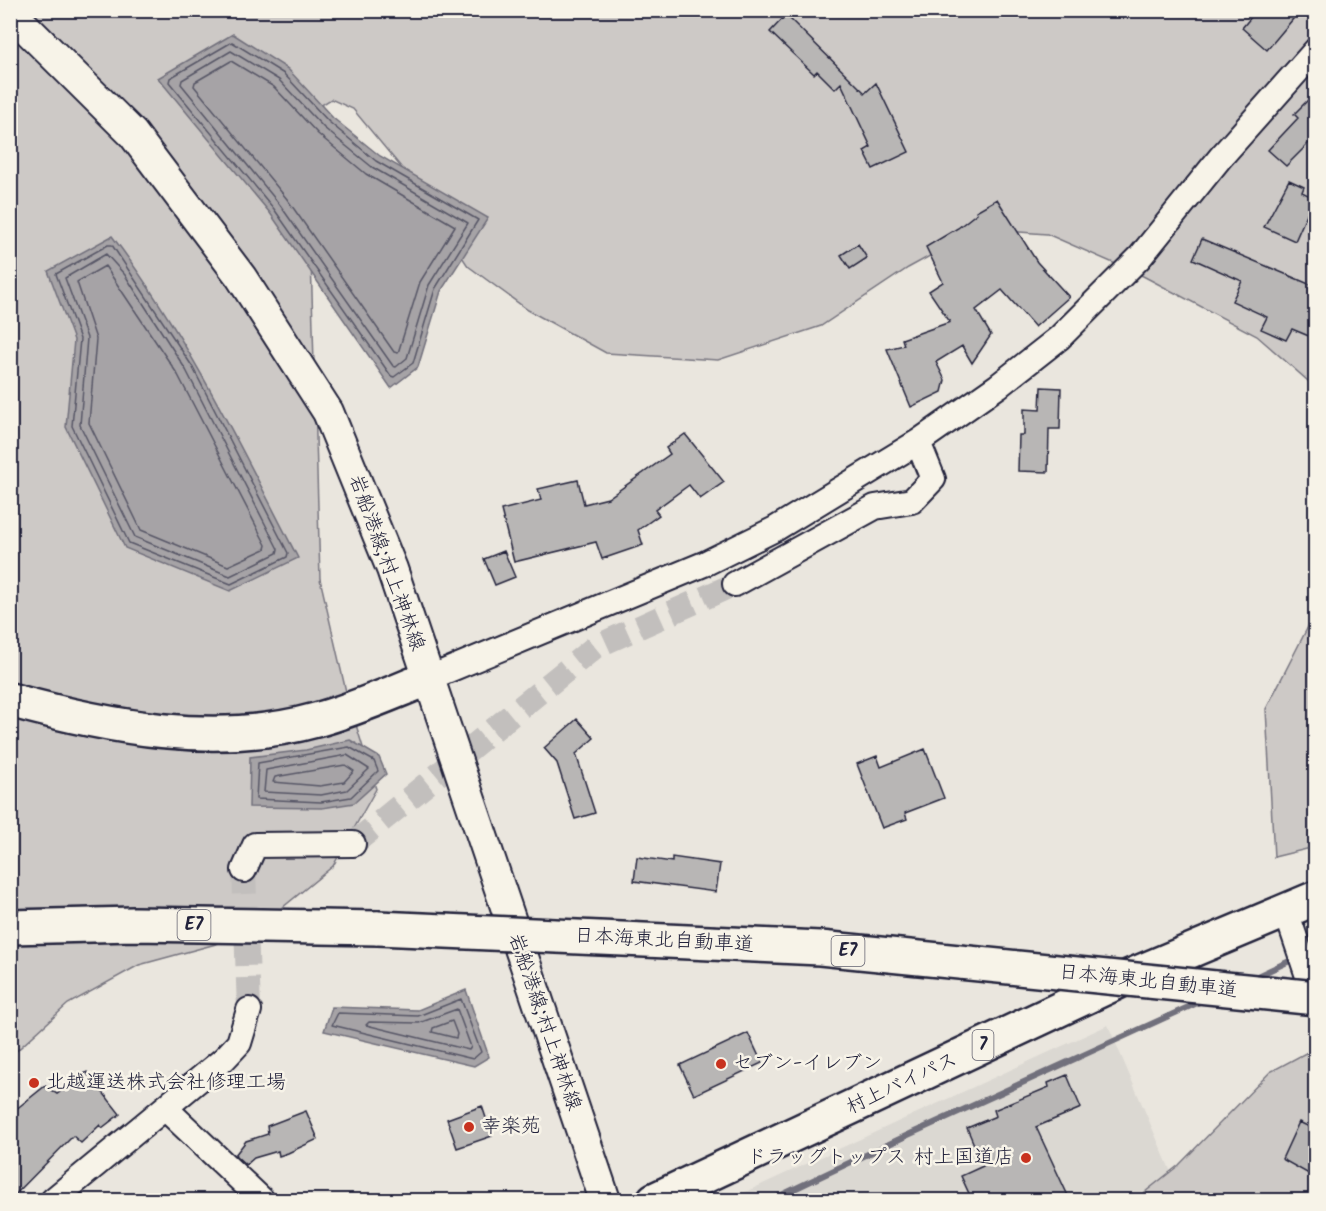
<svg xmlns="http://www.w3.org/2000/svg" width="1326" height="1211" viewBox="0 0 1326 1211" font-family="Kalam,'Klee One',sans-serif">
  <rect width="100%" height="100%" fill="#eae6de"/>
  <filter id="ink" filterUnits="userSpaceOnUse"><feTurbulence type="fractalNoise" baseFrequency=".0167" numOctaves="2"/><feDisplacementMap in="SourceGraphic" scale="12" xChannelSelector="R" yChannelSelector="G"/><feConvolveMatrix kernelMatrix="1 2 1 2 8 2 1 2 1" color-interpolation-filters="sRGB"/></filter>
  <g filter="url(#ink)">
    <!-- built -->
    <path fill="#dbd8d2" d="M1108 1025 1183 1200H728Z"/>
    <!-- green -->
    <path fill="#cdc9c6" stroke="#787680" stroke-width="1.5" d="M11 11H1315V387L1257 336 1143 276 1047 234 979 229 908 268 821 326 718 360 606 353 528 310 468 266 410 178 353 109 331 99 307 114 320 579 347 696 376 789 333 866 249 935 139 965 68 1004 11 1056Z
      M1315 613V847L1274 857 1266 709Z
      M1315 1048V1200H1135L1179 1165 1270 1072Z"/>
    <!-- water -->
    <path fill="#a6a3a6" stroke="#716f7b" stroke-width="1.5" d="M233 34 288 69 333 118 380 156 488 218 441 291 418 367 391 388 270 213 158 78Z
      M112 236C187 335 241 448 298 558L230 591 125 548 66 427 74 340 48 271Z
      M350 740 379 757 386 774 354 803 322 808 249 807 250 757 306 750Z
      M466 990 489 1057 474 1066 324 1031 332 1007 418 1010Z"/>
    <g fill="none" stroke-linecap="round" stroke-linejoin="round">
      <!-- shore -->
      <path stroke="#575666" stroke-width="1.5" d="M232 42 284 74 329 122 376 161 478 220 435 289 413 363 394 377 391 376 274 209 169 82 170 78Z
        M231 51 279 80 324 128 372 167 468 223 429 285 407 358 396 367 393 366 280 205 181 84 182 80Z
        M231 61 274 87 318 134 366 174 455 226 420 282 398 353 394 352 287 199 194 86 195 82Z
        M108 245H112L192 366 288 553 287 557 231 584 129 543 72 426 80 339 56 274Z
        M106 254 125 275 186 370 278 549 277 553 230 576 135 537 80 425 87 338 65 278Z
        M105 266 178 375 266 545 265 549 228 566 141 530 89 423 96 339 77 282Z
        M349 747 374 761 378 771 351 797 321 802 256 799 258 763Z
        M347 755 369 769 347 790 321 795 264 792 266 770Z
        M345 765 354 771 344 782 320 786 273 782 275 777Z
        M461 999 481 1052 473 1059 332 1025 338 1013 418 1016Z
        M457 1009 471 1047 469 1050 366 1025 369 1022 419 1023Z
        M452 1021 457 1034 456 1038 432 1032 433 1028Z"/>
      <!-- stream -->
      <path stroke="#716f7b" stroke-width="6" d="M1251 979 1296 958
        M771 1200 908 1135 1206 999"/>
    </g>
    <!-- building -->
    <path fill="#b8b6b5" stroke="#22223b" stroke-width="1.5" d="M1257 10H1283L1293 19 1267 50 1242 28Z
      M786 15 865 93 876 83 909 152 873 169 864 151 871 147 841 83 835 89 817 71 814 74 770 32Z
      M1316 92V136L1286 166 1268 150 1298 118 1294 114Z
      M1289 180 1304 187 1302 192 1314 198 1295 241 1264 227Z
      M997 199 1037 262 1069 297 1035 327 1002 290 976 310 991 335 972 363 962 346 936 362 945 380 942 392 911 407 887 349 904 345 902 339 950 322 929 291 943 282 926 247 958 228 977 213 976 211Z
      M1202 239 1316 287V339L1292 329 1286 340 1261 329 1267 317 1232 301 1242 281 1193 259Z
      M858 244 867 258 850 269 841 255Z
      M1041 387 1061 388 1060 429H1049L1048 472 1018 471 1019 435H1024V409L1040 410Z
      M685 434 724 482 700 499 689 485 655 510 659 515 638 530 643 545 602 559 596 542 514 562 501 510 541 500 538 489 578 480 584 504 608 498 670 454 666 448Z
      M504 551 515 577 495 585 484 559Z
      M577 719 594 738 576 754 595 813 575 819 557 763 544 748Z
      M925 749 944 798 905 813 907 819 882 828 857 764 877 756 881 767Z
      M637 857 672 862V857L720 864 716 892 634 881Z
      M748 1033 762 1063 694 1095 680 1065Z
      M87 1072 120 1114 102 1128 100 1125 81 1143 73 1136 10 1200V1114L45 1086 57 1094Z
      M1067 1075 1081 1108 1036 1127 1070 1200H972L961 1176 983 1166 967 1128 996 1116 994 1110 1049 1087 1048 1083Z
      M482 1106 492 1136 457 1148 447 1119Z
      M306 1111 318 1139 288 1153 279 1156 278 1151 254 1158 246 1165 235 1155 246 1141 268 1134 267 1126Z
      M1299 1122 1316 1130V1178L1282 1159Z"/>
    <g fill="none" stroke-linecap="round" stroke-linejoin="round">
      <!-- minor-tunnel -->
      <path stroke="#c2bfbd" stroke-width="24" stroke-dasharray="24 12" stroke-linecap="butt" d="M353 844 595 647 735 584
        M244 870 249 1010"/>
      <!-- minor casing -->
      <g stroke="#22223b" stroke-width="28">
        <path id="minor" d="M735 584 875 507 912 501 933 479 918 442
          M427 679 704 564 775 529 918 442 998 386 1059 338 1140 257 1220 158 1316 50
          M244 870 255 845 353 844
          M1286 911 1316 1000
          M165 1108 262 1200
          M53 1200 224 1059 239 1043 249 1010"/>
      </g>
      <!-- major casing -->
      <g stroke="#22223b" stroke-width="34">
        <path id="major" d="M10 12 133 134 241 277 328 412 392 569 605 1200"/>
      </g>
      <!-- highway casing -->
      <g stroke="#22223b" stroke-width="38">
        <path id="highway" d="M10 700C108 727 216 748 316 720 354 710 391 693 427 679
          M10 927 134 924 378 928
          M654 1200 1128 977 1316 898"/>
      </g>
      <!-- minor -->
      <use href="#minor" stroke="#f7f3e8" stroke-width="24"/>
      <!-- major -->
      <use href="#major" stroke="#f7f3e8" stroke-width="30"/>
      <!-- highway -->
      <use href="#highway" stroke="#f7f3e8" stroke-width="33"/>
      <!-- highway-bridge casing -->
      <g stroke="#22223b" stroke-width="38" stroke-linecap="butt">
        <path id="highway-bridge" d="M378 928 820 948 1316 998"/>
      </g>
      <!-- highway-bridge -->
      <use href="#highway-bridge" stroke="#f7f3e8" stroke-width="33"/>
    </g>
  </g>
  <!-- markers -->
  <g fill="#c8321e" stroke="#f7f3e8" stroke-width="2">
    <circle cx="721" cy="1064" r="6"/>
    <circle cx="34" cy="1083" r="6"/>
    <circle cx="469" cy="1127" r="6"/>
    <circle cx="1026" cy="1158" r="6"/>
  </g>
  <g text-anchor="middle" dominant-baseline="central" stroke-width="5" stroke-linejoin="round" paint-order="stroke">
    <!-- shield labels -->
    <g fill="#f7f3e8" stroke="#62616f" stroke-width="1.5">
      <rect x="177.5" y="910" width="33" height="30" rx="4.5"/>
      <rect x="831.5" y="936" width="33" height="30" rx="4.5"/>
      <rect x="972.5" y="1030" width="21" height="30" rx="4.5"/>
    </g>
    <g font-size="18" font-weight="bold" fill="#22223b">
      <text x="194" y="925">E7</text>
      <text x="848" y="951">E7</text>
      <text x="983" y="1045">7</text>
    </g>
    <!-- street labels -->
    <g font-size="20" fill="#22223b" stroke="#f7f3e8">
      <text transform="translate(386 563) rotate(70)">岩船港線;村上神林線</text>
      <text transform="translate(664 941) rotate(3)">日本海東北自動車道</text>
      <text transform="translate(1148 982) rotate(6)">日本海東北自動車道</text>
      <text transform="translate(544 1022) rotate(71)">岩船港線;村上神林線</text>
      <text transform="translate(902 1084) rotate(-25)">村上バイパス</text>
    </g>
    <!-- poi labels -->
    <g font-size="20" fill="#22223b" stroke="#f7f3e8" text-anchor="start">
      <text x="733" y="1064">セブン-イレブン</text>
      <text x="46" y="1083">北越運送株式会社修理工場</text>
      <text x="481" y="1127">幸楽苑</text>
      <text x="1014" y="1158" text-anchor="end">ドラッグトップス 村上国道店</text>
    </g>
  </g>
  <!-- margin -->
  <rect width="1326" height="1211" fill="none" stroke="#f7f3e8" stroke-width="36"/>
  <rect x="18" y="18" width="1290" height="1175" fill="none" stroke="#22223b" stroke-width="2" filter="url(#ink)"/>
</svg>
